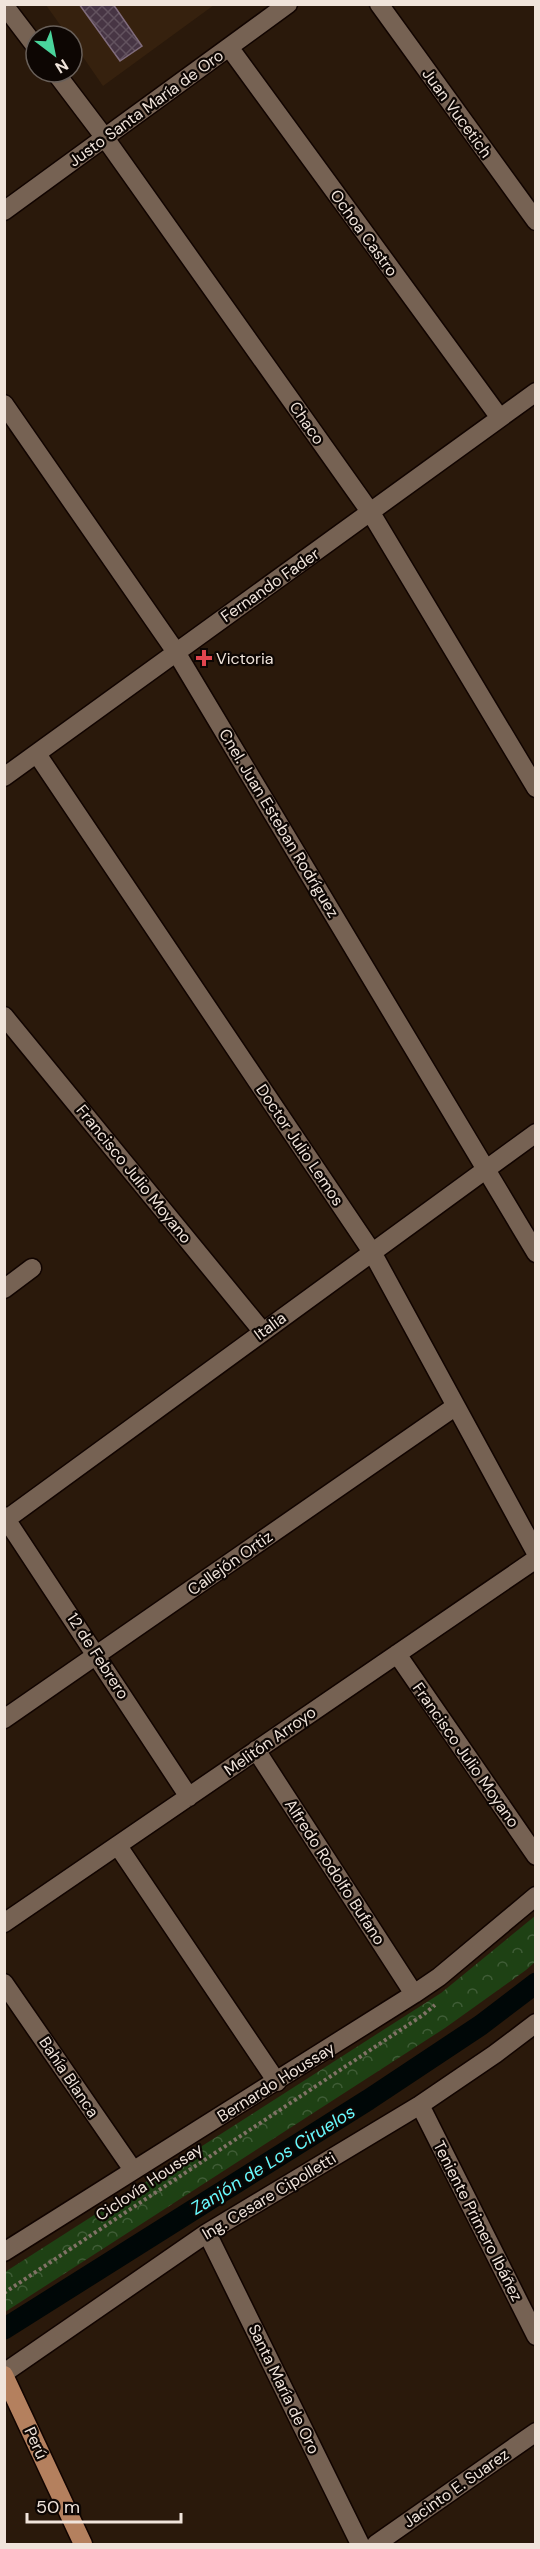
<svg xmlns="http://www.w3.org/2000/svg" width="540" height="2549" viewBox="0 0 540 2549" font-family="'DM Sans',sans-serif">
  <defs>
    <pattern id="park-crowns" width="20" height="18" patternUnits="userSpaceOnUse" patternTransform="scale(1.5)"><rect width="20" height="18" fill="#1e4114"/><path d="M2 6a3 3 0 1 1 6 0M12 15a3 3 0 1 1 6 0" fill="none" stroke="#3f5c36"/></pattern>
    <pattern id="building-cross-hatch" width="8" height="8" patternUnits="userSpaceOnUse" patternTransform="scale(1.5)"><rect width="8" height="8" fill="#473544"/><path d="M0 0l8 8M0 8l8-8" fill="none" stroke="#62525e"/></pattern>
  </defs>
  <rect width="100%" height="100%" fill="#2a190b"/>
  <!-- built -->
  <path fill="#36210e" d="M46 5H214L103 86 72 41V36H68Z"/>
  <!-- park -->
  <path fill="url(#park-crowns)" d="M535 1916V1962L526 1970 445 2028 5 2312V2272L441 1993Z"/>
  <g fill="none" stroke-linecap="round" stroke-linejoin="round">
    <!-- canal -->
    <path stroke="#000707" stroke-width="21" d="M4 2329 368 2100 481 2025 536 1983"/>
  </g>
  <!-- building -->
  <path fill="url(#building-cross-hatch)" stroke="#806c7c" stroke-width="1.5" d="M79 4H113L142 46 120 61Z"/>
  <g fill="none" stroke-linecap="round" stroke-linejoin="round">
    <!-- minor casing -->
    <g stroke="#110400" stroke-width="21">
      <path id="minor" d="M379 4 536 221
        M4 5 36 47
        M229 47 500 418
        M55 72 105 138 371 513 536 788
        M4 211 288 4
        M4 404 176 652 536 1253
        M37 754 372 1252 536 1553
        M4 777 536 392
        M4 1016 263 1332
        M4 1289 32 1268
        M4 1516 189 1797
        M4 1521 536 1133
        M397 1654 536 1856
        M4 1719 456 1406
        M256 1750 414 1994
        M118 1846 277 2082
        M4 1923 536 1559
        M4 1983 133 2170
        M420 2105 536 2336
        M207 2233 360 2544
        M4 2252 414 1994 439 1977 536 1896
        M4 2373 207 2233 420 2105 495 2054 536 2023
        M376 2544 536 2432"/>
    </g>
    <!-- major casing -->
    <g stroke="#110400" stroke-width="21">
      <path id="major" d="M4 2375 83 2544"/>
    </g>
    <!-- path -->
    <path stroke="#817266" stroke-width="4" stroke-dasharray="3 3" stroke-linecap="butt" d="M4 2293 423 2015 435 2005"/>
    <!-- minor -->
    <use href="#minor" stroke="#766253" stroke-width="18"/>
    <!-- major -->
    <use href="#major" stroke="#b4805e" stroke-width="18"/>
  </g>
  <!-- markers -->
  <path fill="#e0444e" stroke="#0d0603" stroke-width="2" d="M201 649h6v6h6v6h-6v6h-6v-6h-6v-6h6z"/>
  <g text-anchor="middle" dominant-baseline="central" stroke-width="4.5" stroke-linejoin="round" paint-order="stroke">
    <!-- street labels -->
    <g font-size="16" fill="#f0e4db" stroke="#0d0603">
      <text transform="translate(146 108) rotate(-36)">Justo Santa María de Oro</text>
      <text transform="translate(457 113) rotate(54)">Juan Vucetich</text>
      <text transform="translate(364 233) rotate(54)">Ochoa Castro</text>
      <text transform="translate(307 423) rotate(55)">Chaco</text>
      <text transform="translate(270 585) rotate(-35)">Fernando Fader</text>
      <text transform="translate(279 823) rotate(59)">Cnel. Juan Esteban Rodríguez</text>
      <text transform="translate(300 1145) rotate(56)">Doctor Julio Lemos</text>
      <text transform="translate(134 1174) rotate(51)">Francisco Julio Moyano</text>
      <text transform="translate(270 1326) rotate(-36)">Italia</text>
      <text transform="translate(230 1563) rotate(-35)">Callejón Ortiz</text>
      <text transform="translate(98 1656) rotate(57)">12 de Febrero</text>
      <text transform="translate(270 1741) rotate(-35)">Melitón Arroyo</text>
      <text transform="translate(466 1755) rotate(55)">Francisco Julio Moyano</text>
      <text transform="translate(335 1872) rotate(57)">Alfredo Rodolfo Bufano</text>
      <text transform="translate(69 2077) rotate(56)">Bahía Blanca</text>
      <text transform="translate(276 2082) rotate(-32)">Bernardo Houssay</text>
      <text transform="translate(149 2182) rotate(-34)">Ciclovía Houssay</text>
      <text transform="translate(269 2196) rotate(-31)">Ing. Cesare Cipolletti</text>
      <text transform="translate(478 2221) rotate(63)">Teniente Primero Ibáñez</text>
      <text transform="translate(284 2389) rotate(64)">Santa María de Oro</text>
      <text transform="translate(36 2443) rotate(65)">Perú</text>
      <text transform="translate(456 2488) rotate(-35)">Jacinto E. Suarez</text>
    </g>
    <!-- poi labels -->
    <g font-size="16" fill="#f0e4db" stroke="#0d0603" text-anchor="start">
      <text x="216" y="658">Victoria</text>
    </g>
    <!-- water labels -->
    <g font-size="18" font-style="italic" fill="#68f9fd" stroke="#0d0603">
      <text transform="translate(273 2160) rotate(-32)">Zanjón de Los Ciruelos</text>
    </g>
  </g>
  <!-- border -->
  <rect width="540" height="2549" fill="none" stroke="#f0e4db" stroke-width="12"/>
  <!-- north arrow -->
  <g transform="translate(54 54) rotate(148)"><circle r="28" fill="#0d0603" stroke="#685f59" stroke-width="1.5"/>
  <path d="M0-4.5L10 22L0 15L-10 22Z" fill="#4ad49c"/>
  <text y="-9" font-size="16" font-weight="bold" text-anchor="middle" fill="#f0e4db">N</text>
  </g>
  <!-- scale -->
  <path d="M27 2513v9h154v-9" fill="none" stroke="#f0e4db" stroke-width="3"/>
  <text x="36" y="2513" font-size="18" fill="#f0e4db" stroke="#0d0603" stroke-width="4.5" paint-order="stroke">50 m</text>
</svg>
